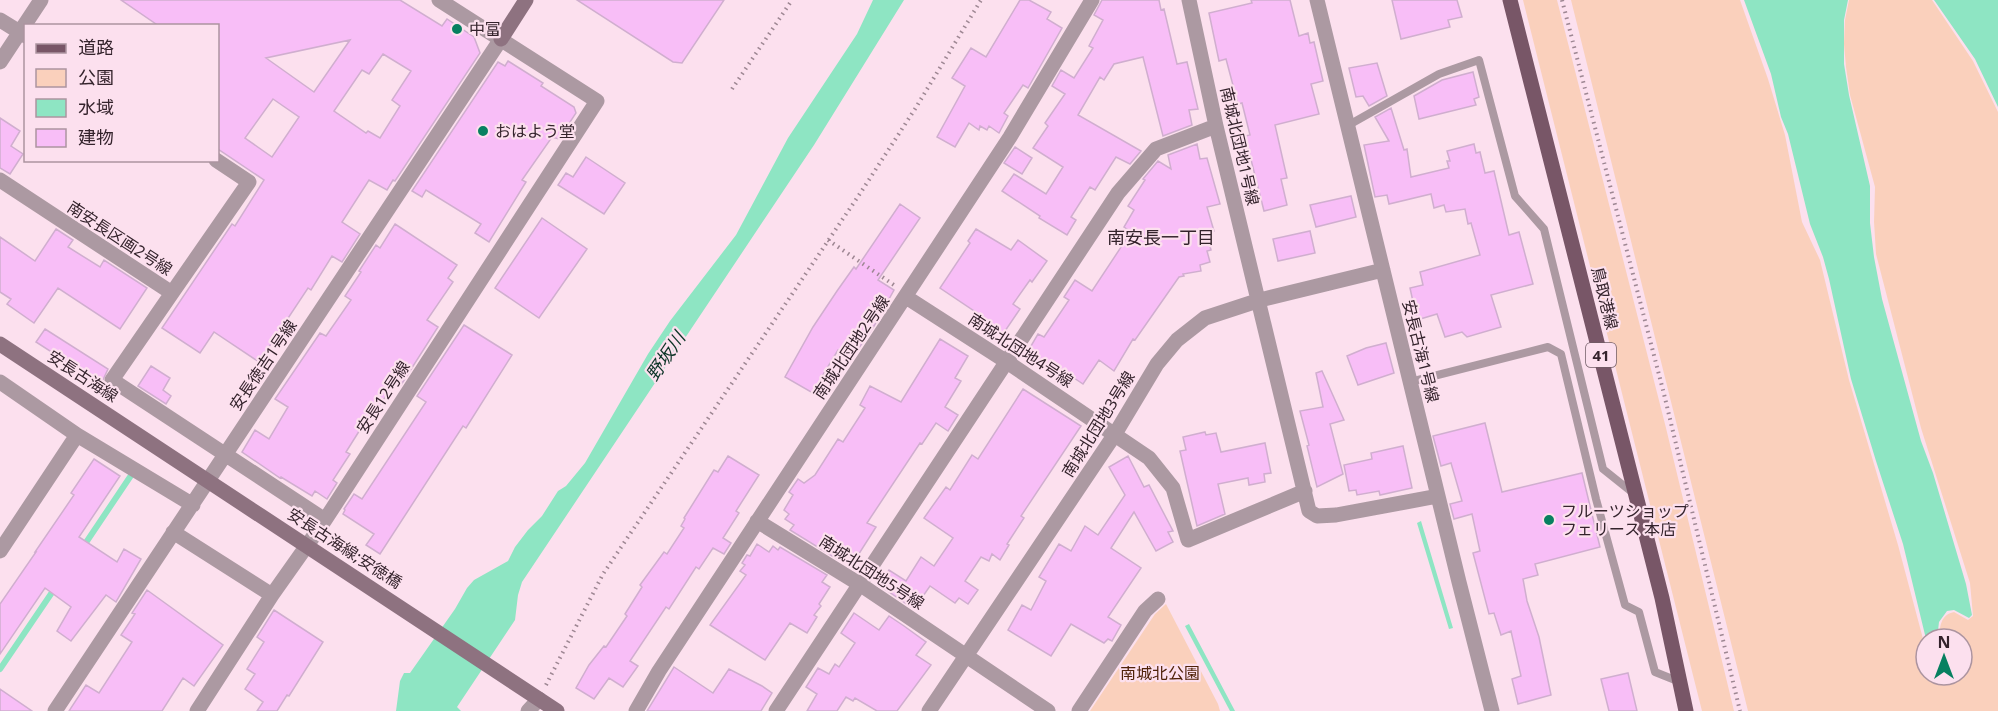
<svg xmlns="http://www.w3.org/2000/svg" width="1998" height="711" viewBox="0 0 1998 711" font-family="'Noto Sans','Noto Sans JP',sans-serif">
  <rect width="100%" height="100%" fill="#fce0ee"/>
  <!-- green -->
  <path fill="#fad0bc" d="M1523 0H1557L1666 428 1734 711H1702Z
    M1571 0H1740L1768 79 1785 135 1802 222 1820 260 1849 380 1898 545 1922 635 1926 651V675H1962V639H1939C1940 627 1940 615 1954 612L1968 620 1973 616 1970 583 1921 428 1876 254 1874 222 1875 187 1850 95 1846 67 1844 44 1845 20 1849 0H1932L1973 61 1998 112V711H1748Z
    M1166 604 1218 704 1220 711H1090L1155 614Z"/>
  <!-- water -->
  <path fill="#8ee5c3" d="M873 0H904L814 145 522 582 518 595 515 620 457 707 461 711H396L400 681 404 673H410L455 609 467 588 474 580 508 561 515 547 528 530 542 516 558 491 566 486 585 463 648 354 670 321 736 235 788 138 857 34Z
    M1744 0H1848L1844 20V64L1849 95 1870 186V223L1874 257 1882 299 1921 441 1933 473 1966 584 1972 615 1969 618 1954 610 1947 611 1939 622 1937 639H1926L1903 544 1876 461 1851 379 1829 279 1823 257 1810 224 1788 134 1781 117 1771 74Z
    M1934 0H1998V107L1975 59Z
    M1421 521 1453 628 1449 629 1417 523Z
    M1189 624 1235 711H1230L1185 626Z"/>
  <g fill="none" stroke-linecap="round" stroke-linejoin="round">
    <!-- stream -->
    <path stroke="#8ee5c3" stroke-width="6" d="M83 547 132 474
      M0 669 55 588"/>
  </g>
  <!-- building -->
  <path fill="#f8bef7" stroke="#d0aecf" stroke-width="1.5" fill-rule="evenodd" d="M121 0H400L442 26 447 19 474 37 480 53 395 181 393 180 387 190 369 180 342 222 360 234 342 262 332 256 311 290 308 288 259 362 214 332 200 353 162 328 232 224 235 226 264 180 218 149V26H159ZM350 40 314 92 266 58ZM383 54 411 71 392 100 400 106 380 138 368 131 366 133 334 111 362 70 369 74ZM273 99 299 117 272 157 245 138Z
    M577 0H724L682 63 673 62Z
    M1020 0H1029L1051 12 1047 19 1062 28 1028 88 1023 85 1004 113 1008 116 999 133 989 126 987 130 980 126 979 130 969 123 955 147 937 137 965 86 952 78 971 48 986 57Z
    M1102 0H1159L1161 10 1164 9 1177 64 1187 62 1198 109 1189 110 1192 125 1163 136 1143 57 1114 64 1104 80 1100 77 1078 115 1141 151 1130 164 1116 157 1095 190 1090 187 1071 217 1076 220 1067 235 1039 218 1040 216 1002 191 1014 174 1046 194 1063 167 1033 148 1048 126 1045 123 1065 94 1052 86 1061 70 1074 78 1093 48 1089 46 1103 20 1094 15Z
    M1251 0H1290L1299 36 1308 33 1310 43 1314 42 1323 81 1311 84 1319 114 1275 125 1287 178 1281 179 1287 205 1264 211 1245 136 1250 135 1242 103 1238 104 1226 59 1219 61 1209 13 1252 3Z
    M1392 0H1457L1462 17 1448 20 1450 27 1401 39Z
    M508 61 543 83 541 86 574 107 576 113 559 139 552 137 522 180 526 182 489 242 475 233 481 224 426 190 422 197 412 191 498 62 505 66Z
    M1377 63 1387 96 1369 106 1363 96 1356 97 1349 68Z
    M1473 72 1479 97 1474 99 1476 105 1419 119 1414 96 1442 80Z
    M1391 108 1404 150 1407 149 1411 177 1449 168 1447 161H1450L1447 151 1474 144 1476 153 1480 152 1485 173 1494 171 1509 235 1519 232 1533 284 1491 295 1501 327 1467 337 1462 332 1445 337 1437 314 1417 320 1410 288 1423 285 1420 272 1480 255 1471 223 1468 224 1465 209 1446 212 1444 205 1434 208 1431 194 1389 204 1387 195 1375 197 1364 145 1389 141 1375 117Z
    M0 118 20 131 11 146 23 154 10 174 0 168Z
    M1197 144 1200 159 1207 158 1220 204 1207 207 1214 231 1207 234 1211 250 1207 251 1210 262 1200 265 1201 271 1183 274 1184 276 1179 277 1135 340 1133 339 1114 371 1099 360 1083 384 1056 366 1052 372 1033 360 1035 356 1028 351 1038 334 1044 337 1069 300 1064 297 1075 280 1092 291 1131 232 1124 227 1134 210 1128 206 1145 180 1143 179 1158 161 1171 169 1168 155Z
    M1015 147 1032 158 1022 174 1004 163Z
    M586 157 625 183 604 214 558 185 566 173 573 177Z
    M1351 196 1356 217 1316 227 1310 205Z
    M900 204 920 218 878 280 894 290 874 326 852 358 838 350 821 378 826 381 818 396 785 377 813 327 837 291 854 267 856 269Z
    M542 218 587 249 539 318 495 288Z
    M395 224 457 265 448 278 453 282 427 320 438 327 401 385 395 382 374 414 371 412 363 425 346 452 350 454 333 480 337 483 327 499 315 491 312 496 281 477 280 478 242 452 255 430 269 439 288 407 275 399 320 333 326 336 351 300 345 296 361 272 359 271 376 245 380 248Z
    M56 229 73 240 68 247 100 267 104 260 147 288 120 329 58 288 34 323 7 304 11 299 0 292V237L35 261Z
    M976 229 1011 250 1018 240 1047 261 1032 282 1030 280 1013 304 1020 309 1003 334 984 322 986 319 940 288 970 243 968 241Z
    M1310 231 1315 253 1278 261 1273 239Z
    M464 325 512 355 466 428 463 426 380 554 366 545 374 534 343 514 345 510 344 509 354 494 362 499 426 402 417 396Z
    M45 329 108 369 101 384 36 342Z
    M940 339 968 356 955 378 961 381 945 407 958 415 948 431 936 423 922 444 920 443 867 523 876 527 855 560 841 551 837 559 790 530 794 525 785 519 789 514 784 510 793 495 789 492 798 479 804 483 815 475 838 439 843 442 865 408 860 405 870 386 901 402Z
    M1386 343 1394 373 1358 385 1347 356 1366 348Z
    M151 366 170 378 163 390 171 396 166 404 138 386Z
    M1322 371 1344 420 1330 424 1343 474 1317 487 1307 446 1309 445 1300 411 1323 407 1316 373Z
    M1023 389 1081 426 1021 516 1024 518 1007 544 1009 545 1000 560 992 554 989 561 981 557 965 581 978 590 968 604 959 598 955 603 930 586 914 609 879 585 889 570 906 581 921 557 934 566 953 538 924 518 946 487 950 490 972 455 978 459Z
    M1485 423 1502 492 1582 473 1600 547 1535 564 1538 575 1523 579 1527 601 1539 637 1551 695 1518 704 1512 679 1521 676 1511 631 1501 635 1494 613 1489 614 1473 553 1480 551 1472 514 1454 519 1450 504 1462 501 1451 463 1441 466 1433 436Z
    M1205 432 1206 435 1216 433 1221 452 1265 443 1271 473 1264 474 1265 482 1249 485 1248 478 1218 484 1225 514 1197 526 1180 451 1186 450 1183 437Z
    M1403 446 1412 488 1380 495 1379 491 1357 495 1356 490 1349 491 1344 465 1372 459 1371 453Z
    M728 456 759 475 736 511 739 513 723 538 731 543 724 554 713 548 699 569 696 567 669 609 666 607 630 661 638 666 623 687 609 678 594 699 576 688 589 665 604 646 606 647 627 616 625 614 642 587 640 585 664 552 667 554 684 528 681 526 685 519 684 518 714 470 718 472Z
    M1128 456 1144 487 1149 485 1173 531 1168 532 1173 542 1156 551 1134 512 1111 548 1141 568 1108 617 1121 625 1112 641 1108 639 1104 643 1071 624 1051 656 1008 630 1022 605 1031 610 1046 581 1039 577 1059 544 1071 551 1085 526 1098 535 1125 495 1109 467Z
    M94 459 120 476 79 537 117 562 124 549 141 559 116 602 106 595 71 641 57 631 71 607 45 588 0 654V604L36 552H35L74 495 71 493Z
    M757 544 769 552 773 546 778 550 780 547 827 575 822 582 830 587 819 604 821 606 814 615 817 617 807 633 790 623 765 660 710 625 746 575 740 571 745 565 742 563 747 555 750 556Z
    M147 590 223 645 194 686 183 678 162 711H69L86 685 99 693 132 642 121 635 135 614 132 613Z
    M274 610 323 642 289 696 287 695 277 711H257L263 702 245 689 255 674 247 669 264 642 257 637Z
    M854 613 879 630 889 616 904 626 926 642 916 655 931 665 897 711H877L855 698 853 701 846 697 837 711H807L817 694 806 687 818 668 829 674 835 664 839 667 855 643 841 633Z
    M674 667 713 693 729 669 762 686 772 693 761 711H647Z
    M1628 673 1637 711H1609L1601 679Z
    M0 689 32 711H0Z"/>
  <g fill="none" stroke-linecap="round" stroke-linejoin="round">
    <!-- path -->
    <path stroke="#9e8793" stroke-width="4" stroke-dasharray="1.5 4.5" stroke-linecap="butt" d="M1562 0 1664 394 1740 711
      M732 89 792 0
      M828 240 894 285
      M546 685 603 574 861 192 915 109 981 0"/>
    <!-- lane -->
    <path stroke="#ac99a2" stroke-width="8" d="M1347 126 1439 74 1479 60 1515 196 1544 229 1603 469 1633 493
      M1410 382 1548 347 1561 354 1596 499 1625 605 1639 612 1655 672 1680 682"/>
    <!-- street -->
    <path stroke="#ac99a2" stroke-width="15" d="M1189 0 1216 126 1309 511 1317 516 1336 515 1438 496
      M1317 0 1459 582 1492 711
      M0 20 26 36
      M0 62 41 0
      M0 180 172 293 112 380 325 520
      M172 293 249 182 216 160
      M906 297 1007 362 1149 458 1173 488 1188 540 1305 491
      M0 382 77 435
      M757 521 861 585 1048 711
      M173 532 272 595
      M0 551 77 435 193 505
      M55 711 501 39
      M197 711 272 595 325 520 597 101 439 0
      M528 711 539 699
      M636 711 659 671 1010 137 1092 0
      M776 711 1118 193 1156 149 1216 126
      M929 711 1115 434 1157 364 1177 340 1205 318 1260 300 1383 270
      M1079 711 1145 611 1158 599"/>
    <!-- secondary -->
    <path stroke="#8e7280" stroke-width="15" d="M501 39 526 0
      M0 344 557 711"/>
    <!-- primary -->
    <path stroke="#785667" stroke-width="15" d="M1510 0 1662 598 1686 711"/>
  </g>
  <!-- markers -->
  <g fill="#078060" stroke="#fce0ee" stroke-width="2">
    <circle cx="457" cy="29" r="6"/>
    <circle cx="483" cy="131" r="6"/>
    <circle cx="1549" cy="520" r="6"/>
  </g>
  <g text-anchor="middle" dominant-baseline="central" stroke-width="4.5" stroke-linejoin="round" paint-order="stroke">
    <!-- shield labels -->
    <rect fill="#fce0ee" stroke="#705c66" stroke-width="1.5" x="1586" y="343" width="30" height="24" rx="4.5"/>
    <g font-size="15" font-weight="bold" fill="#34232c">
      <text x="1601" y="355">41</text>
    </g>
    <!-- poi labels -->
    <g font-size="16" fill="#34232c" stroke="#fce0ee" text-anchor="start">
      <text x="469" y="29">中富</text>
      <text x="495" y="131">おはよう堂</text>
      <text x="1561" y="511">フルーツショップ<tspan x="1561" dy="18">フェリース 本店</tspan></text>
    </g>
    <!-- street labels -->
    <g font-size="16" fill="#34232c" stroke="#fce0ee">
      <text transform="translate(1240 146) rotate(77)">南城北団地1号線</text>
      <text transform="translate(120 238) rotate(33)">南安長区画2号線</text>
      <text transform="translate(1605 298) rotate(76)">鳥取港線</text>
      <text transform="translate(851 347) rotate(-56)">南城北団地2号線</text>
      <text transform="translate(1021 350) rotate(33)">南城北団地4号線</text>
      <text transform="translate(1421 351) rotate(76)">安長古海1号線</text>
      <text transform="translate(263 365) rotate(-56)">安長徳吉1号線</text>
      <text transform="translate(83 376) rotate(33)">安長古海線</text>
      <text transform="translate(383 397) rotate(-57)">安長12号線</text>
      <text transform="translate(1098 424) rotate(-58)">南城北団地3号線</text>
      <text transform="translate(345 548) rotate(33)">安長古海線;安徳橋</text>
      <text transform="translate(872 572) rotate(33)">南城北団地5号線</text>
    </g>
    <!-- park labels -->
    <g font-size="16" fill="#4f2208" stroke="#fce0ee">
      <text x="1160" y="673">南城北公園</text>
    </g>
    <!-- neighbourhood labels -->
    <g font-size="18" fill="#34232c" stroke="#fce0ee">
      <text x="1161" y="237">南安長一丁目</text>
    </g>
    <!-- water labels -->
    <g font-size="18" font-style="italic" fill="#0b3326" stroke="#fce0ee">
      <text transform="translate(665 356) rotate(-56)">野坂川</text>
    </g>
  </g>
  <!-- legend -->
  <rect x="24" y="24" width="195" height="138" fill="#fce0ee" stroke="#ac94a0" stroke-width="1.5"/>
  <rect x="36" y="44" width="30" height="9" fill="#785667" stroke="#ac94a0" stroke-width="1.5"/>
  <text x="78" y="54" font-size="18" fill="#34232c">道路</text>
  <rect x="36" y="69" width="30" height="18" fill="#fad0bc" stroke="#ac94a0" stroke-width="1.5"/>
  <text x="78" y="84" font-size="18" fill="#34232c">公園</text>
  <rect x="36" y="99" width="30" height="18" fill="#8ee5c3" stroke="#ac94a0" stroke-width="1.5"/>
  <text x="78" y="114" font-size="18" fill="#34232c">水域</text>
  <rect x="36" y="129" width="30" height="18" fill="#f8bef7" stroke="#ac94a0" stroke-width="1.5"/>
  <text x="78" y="144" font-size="18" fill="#34232c">建物</text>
  <!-- north arrow -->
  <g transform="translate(1944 657)"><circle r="28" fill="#fce0ee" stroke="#ac94a0" stroke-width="1.5"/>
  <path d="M0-4.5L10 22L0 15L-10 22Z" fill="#078060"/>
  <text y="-9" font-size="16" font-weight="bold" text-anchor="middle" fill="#34232c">N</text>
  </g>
</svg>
